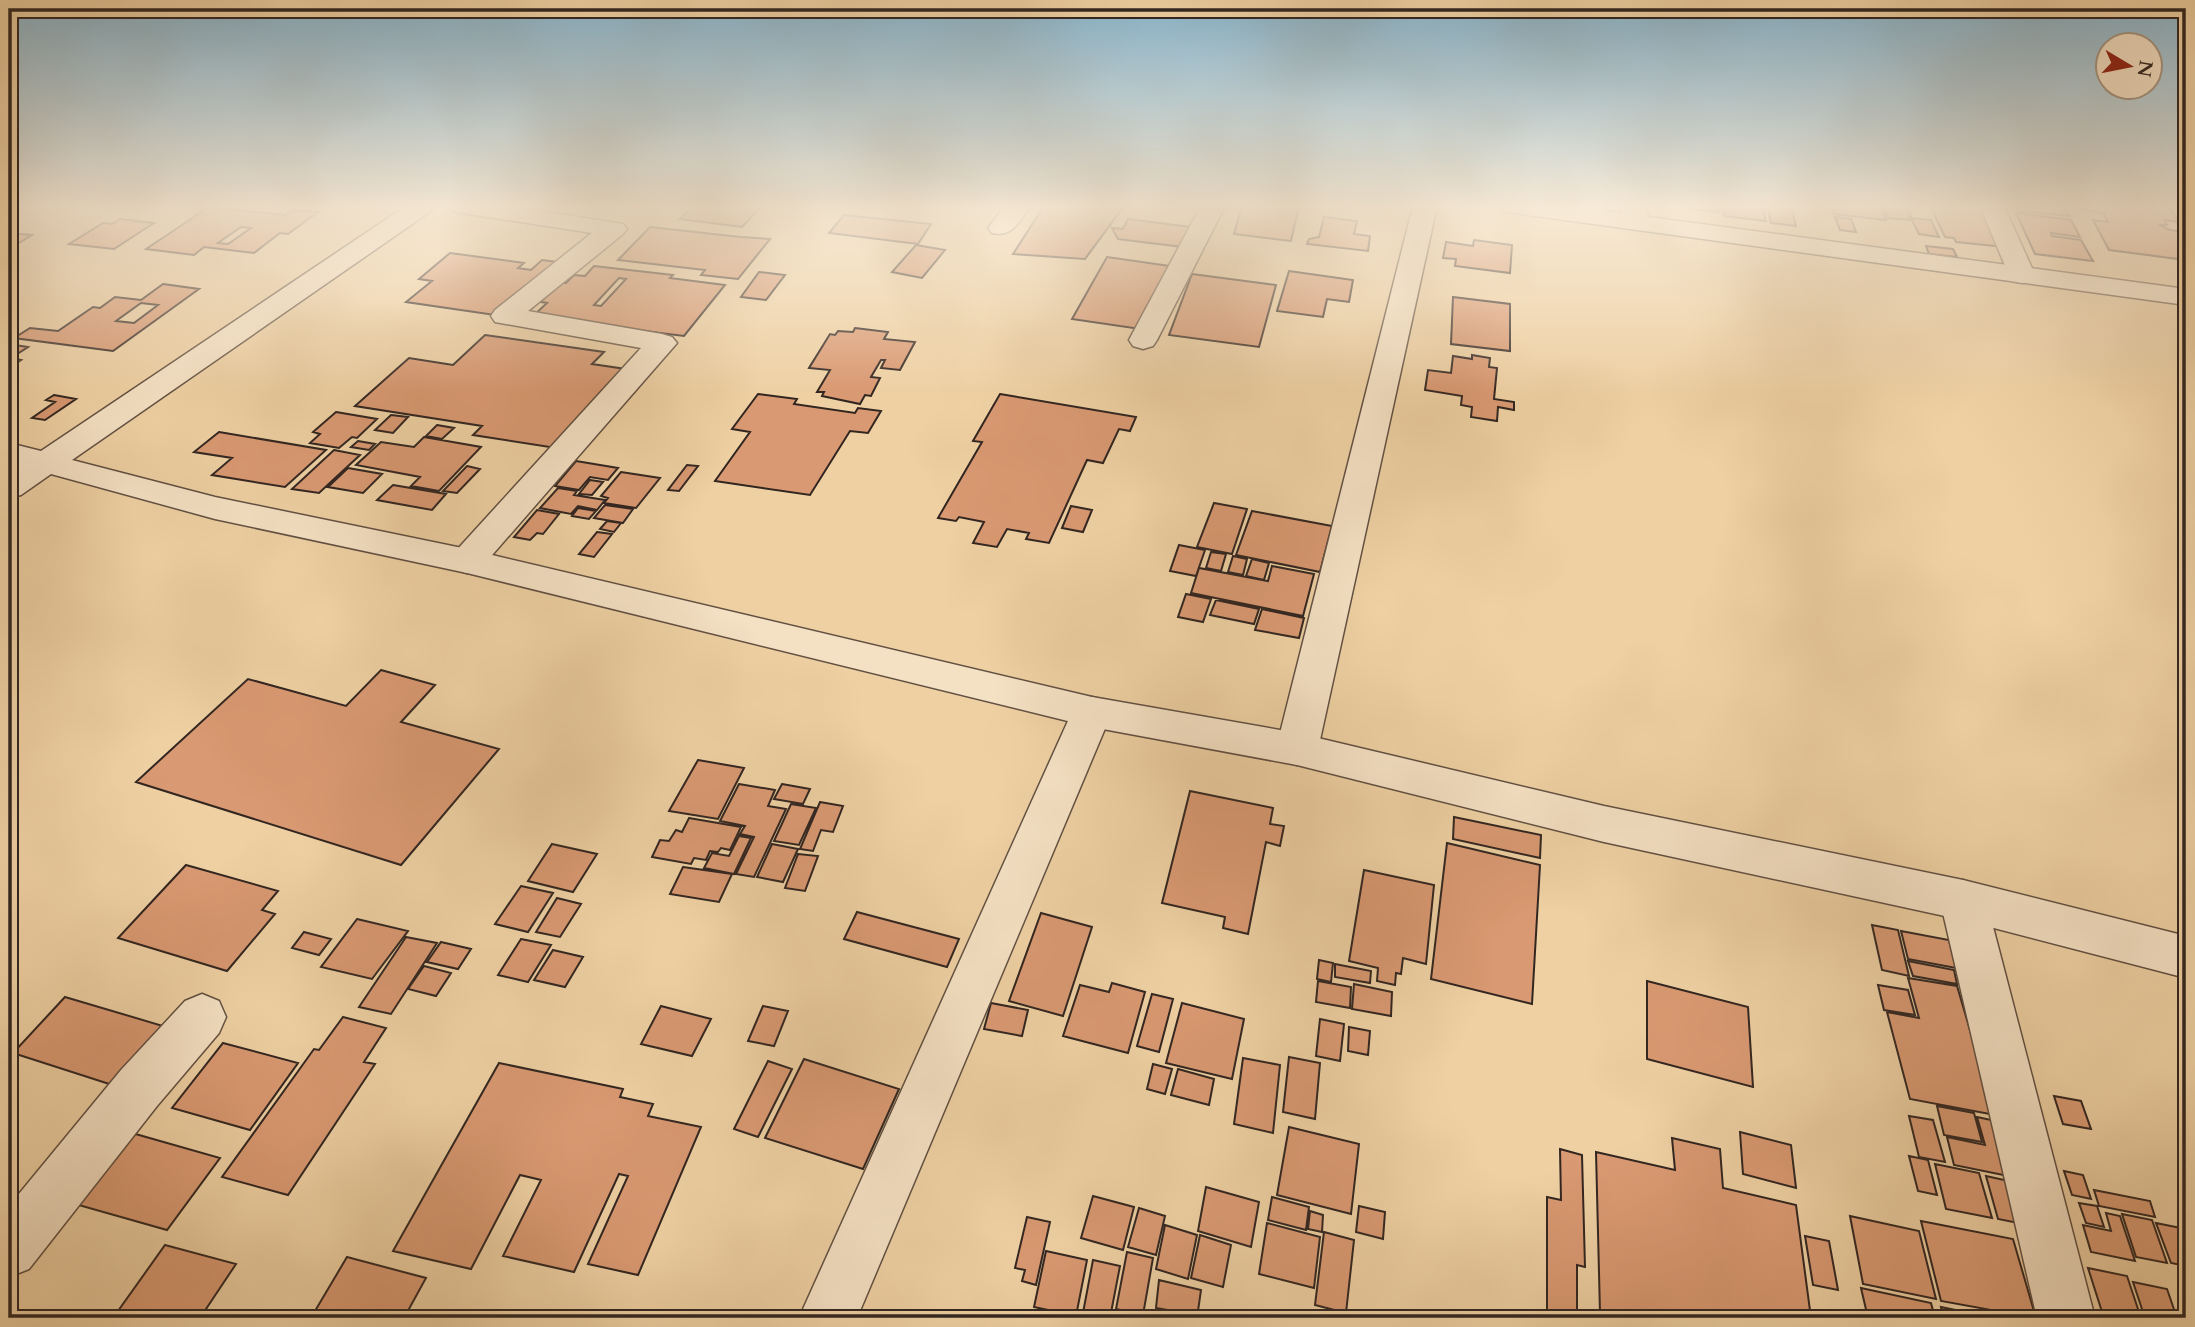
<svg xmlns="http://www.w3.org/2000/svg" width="2195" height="1327" viewBox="0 0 2195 1327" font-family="Cardo,serif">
  <rect width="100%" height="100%" fill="#eed0a3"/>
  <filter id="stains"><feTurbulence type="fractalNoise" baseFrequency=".00286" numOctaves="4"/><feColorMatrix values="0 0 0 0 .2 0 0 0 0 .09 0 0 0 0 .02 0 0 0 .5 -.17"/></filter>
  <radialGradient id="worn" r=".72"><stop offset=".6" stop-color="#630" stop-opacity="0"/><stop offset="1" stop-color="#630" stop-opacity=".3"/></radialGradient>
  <!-- building -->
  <path fill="#d99972" stroke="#322621" stroke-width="2" fill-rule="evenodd" d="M693 206H762L742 227 680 219Z
    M1044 206H1124L1085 259 1013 254Z
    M1242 206H1299L1291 241 1234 234Z
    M1665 206H1717L1719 212Z
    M1722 206H1762L1766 221 1724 216Z
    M1767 206H1791L1796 226 1771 223Z
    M1831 206H1880L1886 220 1834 214Z
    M1883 206H1906L1912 218 1909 217 1910 220 1888 218Z
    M1930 206H1984L2006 247 1956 242 1954 238 1945 237Z
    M2016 206H2064L2070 216 2018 211Z
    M2081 206H2169L2179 222 2164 220 2167 225H2159L2170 230 2185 232 2186 260 2109 250 2093 220 2108 222 2103 213 2084 210Z
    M209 207 285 215 293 210 318 212 288 234 280 233 254 253 204 247 194 255 146 249ZM241 227 251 228 228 244 218 243Z
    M2016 213 2071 220 2080 237 2051 233 2052 236 2081 240 2093 261 2035 254Z
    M844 215 931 224 918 244 829 233Z
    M1324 217 1357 221 1354 234 1370 236 1368 251 1307 244 1309 239 1319 237Z
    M1835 217 1851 219 1856 232 1840 230Z
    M1911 218 1931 220 1939 237 1919 234Z
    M120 219 154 223 114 249 69 244 103 223 112 224Z
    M1128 219 1191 227 1182 247 1118 239 1112 228 1123 229Z
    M650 227 741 237 770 239 738 279 701 275 705 270 618 260Z
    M9 233 32 235 9 249Z
    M1474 240 1512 245 1510 273 1455 266 1456 259 1443 258 1446 242 1473 246Z
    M916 245 945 250 922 278 892 272Z
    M1926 246 1953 249 1957 257 1929 254Z
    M450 253 524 263 518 268 531 270 542 260 558 262 495 315 406 302 432 281 419 279Z
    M1107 257 1170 266 1140 329 1072 319Z
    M594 266 673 275 670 278 725 285 684 336 532 317 547 303 535 301 555 282 566 283 574 275 585 276ZM619 278 626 279 601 306 594 305Z
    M1289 271 1353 280 1349 302 1327 299 1323 317 1277 311Z
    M759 272 785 275 766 300 741 297Z
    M1192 274 1276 285 1259 347 1169 335Z
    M163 284 199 289 113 351 14 338 30 328 58 331 93 307 100 308 115 297 141 300ZM141 303 158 305 134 323 116 321Z
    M1453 297 1510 304V351L1451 344Z
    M855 328 888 332 884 339 915 342 900 370 881 368 885 360H881L871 377 880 378 871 396 865 395 860 404 822 396 824 392H817L830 370 809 368 830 334 835 335 838 331 853 332Z
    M485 335 604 352 592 364 626 369 556 448 473 435 482 426 355 406 409 358 453 365Z
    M9 344 28 347 11 358 21 360 9 368Z
    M1472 355 1490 358 1489 367 1497 368 1494 399 1514 402V410L1498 407 1497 421 1471 417 1472 407 1461 405 1462 396 1425 390 1428 370 1451 373 1453 356 1472 359Z
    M758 394 797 399 794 404 855 413 858 408 881 411 868 433 850 431 810 495 715 481 750 432 732 429Z
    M1000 394 1136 417 1130 431 1119 429 1103 463 1087 460 1049 543 1026 539 1029 533 1007 529 997 547 973 543 984 522 959 517 956 521 938 518 982 442 973 441Z
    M54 395 76 399 45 420 32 418 55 402 46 400Z
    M336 412 377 419 357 438 352 437 339 448 310 443 320 434 313 432Z
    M391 415 408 417 393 433 375 430Z
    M437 425 454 428 442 439 426 436Z
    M219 432 326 450 285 487 212 475 232 458 194 452Z
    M424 437 481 447 439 491 411 486 420 477 356 465 381 442 414 447Z
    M358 441 375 444 369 450 351 447Z
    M334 450 360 455 319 493 292 489Z
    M576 461 618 468 608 480 590 477 579 490 555 486Z
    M687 465 698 466 679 491 668 490Z
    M467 466 480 469 457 493 443 491Z
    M348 468 382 474 363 493 328 487Z
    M621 472 660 478 636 508 604 503 608 498 601 496Z
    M590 480 603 482 592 495 579 494Z
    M393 485 446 494 432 510 377 500Z
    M558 488 577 491 574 495 605 500 597 510 578 506 571 514 540 508Z
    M1214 503 1247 509 1232 554 1197 547Z
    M605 505 633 509 623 523 594 518Z
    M1071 506 1092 510 1083 532 1062 528Z
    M578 508 596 511 589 519 572 516Z
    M537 510 559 514 543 534 537 533 530 540 514 537Z
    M1252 511 1332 526 1320 572 1236 555Z
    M607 521 621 523 614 532 600 529Z
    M597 532 612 534 594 557 579 554Z
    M1179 545 1205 550 1196 576 1170 571Z
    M1211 552 1226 554 1221 571 1206 568Z
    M1233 556 1247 559 1243 575 1228 572Z
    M1252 559 1269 563 1264 580 1246 576Z
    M1272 566 1314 574 1303 616 1191 593 1199 568 1268 581Z
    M1186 594 1211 599 1203 622 1178 617Z
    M1216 600 1259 609 1254 624 1210 615Z
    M1262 609 1304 618 1299 638 1255 630Z
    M381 670 435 685 401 722 499 749 401 865 136 782 248 679 346 706Z
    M698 760 744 768 718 819 669 811Z
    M739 784 775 790 768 806 786 809 754 877 736 874 754 837 740 834 745 826 720 821Z
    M782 784 810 789 803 804 774 799Z
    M1190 791 1273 808 1270 824 1284 826 1280 846 1266 842 1248 934 1223 928 1225 917 1162 903Z
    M820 802 843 806 833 832 821 830 813 851 800 849Z
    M791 804 816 808 799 845 774 841Z
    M1454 817 1541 835 1540 858 1453 839Z
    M689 818 741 827 730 850 721 848 718 852 710 851 706 860 694 858 691 864 652 857 660 840 669 841 676 830 682 832Z
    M739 836 751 838 734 874 704 868 712 853 729 856Z
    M1447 843 1540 865 1532 1004 1431 979Z
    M552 844 597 854 573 892 528 881Z
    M772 844 798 849 783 882 757 877Z
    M798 854 818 856 805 891 785 888Z
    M186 865 278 891 262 910 275 914 227 971 118 938Z
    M683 867 732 874 719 902 670 894Z
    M1364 870 1434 885 1426 964 1403 958 1401 974 1396 973 1395 985 1377 981 1378 968 1349 961Z
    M521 886 553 893 528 932 495 924Z
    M557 898 581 904 560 937 536 932Z
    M857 912 959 939 947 967 844 939Z
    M1041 913 1092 927 1063 1016 1009 1001Z
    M357 919 408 931 372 979 321 967Z
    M1872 925 1898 930 1909 976 1882 970Z
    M1901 931 1949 940 1956 968 1908 959Z
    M304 932 331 939 319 955 292 948Z
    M406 937 437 943 391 1014 359 1007Z
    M521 939 551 945 528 982 498 975Z
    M441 942 471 949 458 969 427 962Z
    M553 950 583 957 565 987 534 980Z
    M1319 960 1333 963 1331 982 1317 979Z
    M1908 961 1954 970 1957 984 1913 976Z
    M1335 964 1371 971 1370 983 1335 977Z
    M424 966 451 973 436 996 408 989Z
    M1908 978 1957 986 1995 1115 1910 1099 1887 1012 1919 1018Z
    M1318 981 1351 987 1350 1008 1316 1002Z
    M1647 981 1748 1007 1753 1087 1647 1059Z
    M1112 983 1145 992 1128 1053 1063 1036 1080 985 1109 992Z
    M1354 984 1392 992 1391 1016 1352 1009Z
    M1878 985 1908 990 1915 1015 1884 1010Z
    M1152 994 1173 999 1159 1052 1137 1046Z
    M65 997 163 1026 131 1091 13 1053Z
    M991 1003 1028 1010 1022 1036 984 1029Z
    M1182 1003 1244 1019 1232 1079 1166 1063Z
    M661 1006 711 1019 692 1056 641 1044Z
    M763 1006 788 1011 774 1046 748 1041Z
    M343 1017 386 1028 364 1062 375 1064 288 1195 222 1177 314 1049 319 1050Z
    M1320 1019 1344 1024 1340 1061 1316 1056Z
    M1349 1027 1370 1031 1368 1055 1348 1051Z
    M223 1043 298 1063 250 1130 172 1108Z
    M1289 1057 1320 1063 1315 1119 1283 1112Z
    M1243 1058 1280 1065 1273 1133 1234 1124Z
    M804 1059 899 1089 863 1169 765 1138Z
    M768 1061 792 1069 758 1137 734 1129Z
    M499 1063 623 1089 620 1097 653 1104 648 1116 701 1127 638 1275 588 1264 628 1176 619 1174 574 1272 503 1256 541 1180 520 1175 471 1269 393 1251Z
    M1153 1064 1172 1069 1165 1094 1147 1089Z
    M1178 1069 1214 1079 1209 1105 1171 1095Z
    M2054 1096 2081 1101 2091 1129 2063 1124Z
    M1937 1106 1974 1113 1982 1142 1944 1135Z
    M1909 1116 1933 1120 1945 1162 1919 1157Z
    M1977 1117 1996 1121 2013 1177 1954 1165 1947 1137 1985 1145Z
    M1289 1127 1359 1144 1351 1214 1277 1195Z
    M1740 1132 1791 1145 1796 1188 1743 1174Z
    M132 1133 220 1158 167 1230 75 1204Z
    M1672 1138 1720 1149 1723 1188 1796 1205 1811 1318H1622L1600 1313 1596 1152 1675 1170Z
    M1560 1149 1582 1155 1585 1267 1577 1265V1318L1547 1314V1197L1561 1200Z
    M1909 1156 1928 1160 1937 1195 1918 1191Z
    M1935 1164 1979 1173 1992 1218 1946 1209Z
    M2064 1171 2083 1175 2091 1199 2072 1195Z
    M1986 1176 2009 1181 2023 1224 1998 1219Z
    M1206 1187 1259 1202 1251 1247 1198 1231Z
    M2094 1190 2150 1201 2155 1217 2099 1206Z
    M1093 1196 1134 1207 1123 1250 1081 1238Z
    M1272 1197 1309 1207 1306 1230 1268 1220Z
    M2079 1203 2097 1206 2104 1227 2086 1223Z
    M1359 1206 1385 1212 1383 1239 1356 1232Z
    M1139 1208 1165 1216 1156 1255 1128 1247Z
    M1310 1211 1323 1215 1322 1232 1308 1229Z
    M2106 1213 2120 1216 2135 1261 2091 1252 2083 1225 2111 1231Z
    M2122 1214 2152 1220 2167 1263 2136 1257Z
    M1850 1216 1919 1231 1936 1299 1863 1284Z
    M1027 1217 1050 1222 1036 1285 1022 1281 1025 1270 1015 1268Z
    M1921 1221 2013 1239 2036 1318 1941 1301Z
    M1267 1223 1320 1237 1314 1288 1259 1274Z
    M2156 1223 2186 1229V1266L2171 1263Z
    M1165 1225 1197 1235 1188 1279 1156 1269Z
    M1324 1232 1354 1240 1346 1313 1315 1305Z
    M1200 1235 1231 1245 1223 1287 1191 1278Z
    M1805 1236 1829 1241 1838 1290 1813 1285Z
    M165 1245 236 1264 200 1318H113Z
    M1046 1251 1087 1260 1076 1316 1034 1307Z
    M1127 1252 1153 1258 1143 1315 1116 1309Z
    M347 1257 426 1278 404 1318H321L312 1316Z
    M1093 1260 1120 1266 1110 1318H1082Z
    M2088 1268 2127 1276 2141 1318H2104Z
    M1159 1280 1201 1290 1197 1318H1173L1174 1311 1156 1308Z
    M2133 1282 2167 1289 2177 1318H2145Z
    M1861 1288 1931 1303 1935 1318H1868Z
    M1941 1307 1994 1318H1944Z"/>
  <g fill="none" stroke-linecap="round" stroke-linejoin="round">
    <!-- minor casing -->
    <g stroke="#615042" stroke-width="3">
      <path id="minor" d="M450 206H510L623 224 627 229 623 234 528 311 662 334 672 337 677 343 480 569 467 573 454 569 449 561 454 553 641 348 495 322 491 316 495 310 592 233 462 213 453 211Z
        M1005 206H1030C1020 221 1012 238 992 233L988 228Z
        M1201 206H1225L1157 340 1153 346 1143 349 1133 346 1129 340Z
        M1413 206H1437L1318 749 1312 760 1297 765 1282 760 1276 749Z
        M1622 206H1646L1649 222 1645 227 1636 230 1627 227 1623 222Z
        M1980 206H2004L2035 275 2032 281 2022 283 2012 281 2009 275Z
        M1092 697 1106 701 1112 712 857 1318H799L1072 712 1078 701Z
        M1963 880 1979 886 1986 900 2095 1318H2037L1940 900 1947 886Z
        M202 994 219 1001 226 1017 219 1033 157 1106 29 1269 9 1277V1206L121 1070 185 1001Z"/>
    </g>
    <!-- tertiary casing -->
    <g stroke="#615042" stroke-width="3">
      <path id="tertiary" d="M406 206H434L431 211 72 460 215 497 467 549 1092 697 1297 733 1604 806 1963 880 2186 936V978L1963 920 1604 842 1297 765 1092 727 467 573 215 519 51 474 21 495 9 498V473L19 466 9 463V443L41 451Z
        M1501 206H1567L2186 289V305L1513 213 1504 211Z"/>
    </g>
    <!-- minor -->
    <use href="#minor" fill="#f4e0c3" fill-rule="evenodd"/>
    <!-- tertiary -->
    <use href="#tertiary" fill="#f4e0c3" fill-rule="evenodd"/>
  </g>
  <!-- sky -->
  <linearGradient id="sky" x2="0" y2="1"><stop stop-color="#88b5ce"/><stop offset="0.53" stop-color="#f7ead6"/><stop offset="1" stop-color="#f7ead6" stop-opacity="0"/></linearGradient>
  <rect width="2195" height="391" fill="url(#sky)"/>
  <!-- margin -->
  <rect width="2195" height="1327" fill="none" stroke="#eed0a3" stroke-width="35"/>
  <rect x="10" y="10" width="2174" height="1306" fill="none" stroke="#322621" stroke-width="3.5"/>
  <rect x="18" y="18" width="2160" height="1292" fill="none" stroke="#322621" stroke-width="2"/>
  <!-- north arrow -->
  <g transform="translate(2129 66) rotate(100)"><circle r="33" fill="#f4e0c3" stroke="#a69682" stroke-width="2"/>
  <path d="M0-5L12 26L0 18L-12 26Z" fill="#8f2418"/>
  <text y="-10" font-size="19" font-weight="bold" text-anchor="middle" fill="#322621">N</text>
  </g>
  <rect width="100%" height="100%" filter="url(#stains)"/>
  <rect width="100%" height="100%" fill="url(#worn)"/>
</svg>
